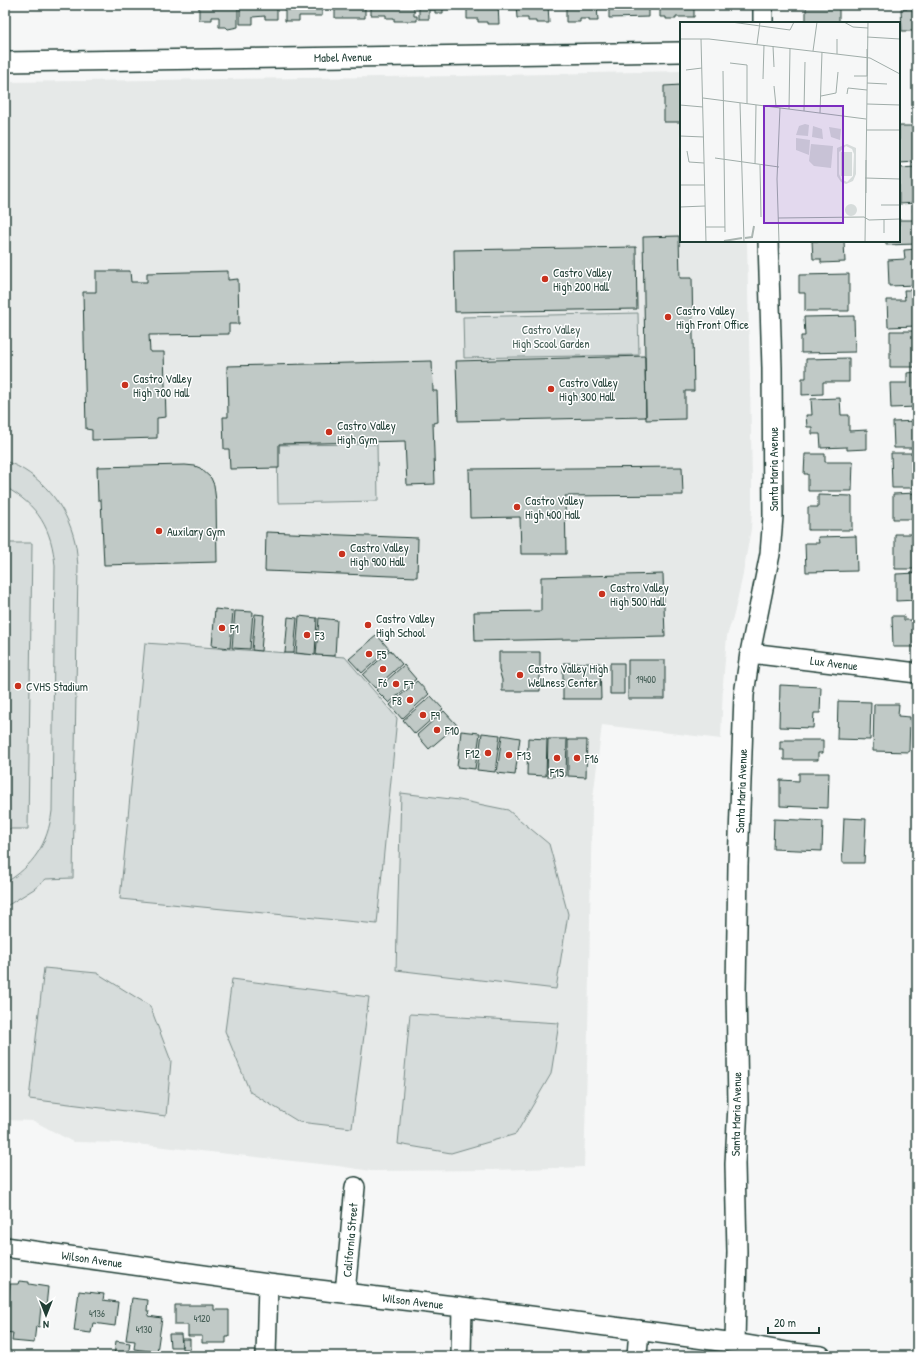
<svg xmlns="http://www.w3.org/2000/svg" width="922" height="1361" viewBox="0 0 922 1361" font-family="'Patrick Hand',sans-serif">
  <rect width="100%" height="100%" fill="#f6f7f7"/>
  <filter id="ink" filterUnits="userSpaceOnUse"><feTurbulence type="fractalNoise" baseFrequency=".025" numOctaves="2"/><feDisplacementMap in="SourceGraphic" scale="8" xChannelSelector="R" yChannelSelector="G"/><feConvolveMatrix kernelMatrix="1 2 1 2 8 2 1 2 1" color-interpolation-filters="sRGB"/></filter>
  <g filter="url(#ink)">
    <!-- built -->
    <path fill="#e6e9e8" d="M681 71V241H747L752 480V508L751 529 742 579 734 614 727 636 723 684 721 739 602 725 592 806 588 1032 584 1167 492 1170 371 1171 338 1166 127 1143 73 1142 34 1121 5 1120V82L460 76Z"/>
    <!-- green -->
    <path fill="#d6dcdb" stroke="#7a8c88" d="M638 313 639 355 464 358 463 317Z
      M377 444 378 501 278 503 277 445Z
      M5 461C40 473 67 506 75 542 77 549 77 558 78 566L73 878 46 879 34 889 5 907V883C33 866 48 844 52 811L55 566C52 529 38 505 5 487Z
      M5 543H32L28 829H5Z
      M145 643 345 657 397 718 377 924 120 899Z
      M401 793 459 800 508 810 549 844 568 914 556 989 396 970Z
      M44 968 97 973 150 1006 171 1061 166 1116 29 1099Z
      M232 979 369 997 352 1128 299 1122 250 1092 225 1031Z
      M410 1014 559 1023 551 1074 516 1134 451 1153 398 1144Z"/>
    <!-- building -->
    <path fill="#c0c9c6" stroke="#1f3d34" d="M199 5H238V27L228 29 226 27H219V17H212V20H199Z
      M240 5H277V19H265V16L253 17V24H240Z
      M285 5H322V16H299V21H285Z
      M335 5H365V18H335Z
      M371 5H414V16H417V21H394V18H386V15H371Z
      M419 5H451V9H443V13H435V10H429V19H419Z
      M467 5H498L499 24H487V22H478V19H467Z
      M516 5H548L549 23H536V21H528V18H517Z
      M566 5H597L598 21H589V19H580V22H566Z
      M609 5H649V17L609 18Z
      M660 5H694V17H676V19H666V17H660Z
      M806 5H839V23H806Z
      M906 5H917V31H902L901 9H907Z
      M681 85V122H664V86Z
      M899 126H917V162L899 163Z
      M917 167V203L899 204V168Z
      M913 209H917V244L886 245V241H899V220H914Z
      M679 236 680 278H692L694 391H685V419L646 420 643 237Z
      M812 241H844L845 262 821 263V259H813Z
      M636 247 637 309 455 312 454 250Z
      M917 249V285L889 286 888 260 905 259 904 250Z
      M96 271H130L131 282H147V273L228 271V280L238 279 239 324H229V334L149 335 150 352H164L166 417 157 418V438L92 440V430L86 429 83 292H96Z
      M849 274V311H805V293H799V275Z
      M904 290H917V326L888 327 887 300H905Z
      M854 316 855 352 801 353V336H805L804 317Z
      M890 331H917V367H890Z
      M645 356 646 417 458 421 456 361Z
      M849 358V382H823V394L802 395V378H806V359Z
      M432 361 433 391H437L438 422 433 423 435 484 407 485 405 441 279 444V468L230 469 229 449H224L223 417H228L227 366Z
      M917 372V407L891 408 890 383H907V373Z
      M840 398 841 415H849V431L867 430V449L847 450V447L821 448 820 434H812V427H807L806 415H812L811 399Z
      M916 412H917V448H894L893 422 917 421Z
      M891 453H917V488H892Z
      M805 454H825V462H853L852 491H808V474H804Z
      M185 465 195 466 200 468 211 478 214 485 216 501 217 562 104 565 101 500H98L97 467Z
      M682 467 683 495 565 496 566 554H521L520 517 470 518 469 469Z
      M917 493V519H893V494Z
      M818 495 852 496V530H808V507H818Z
      M266 532 418 538 417 577 265 571Z
      M895 534H917V569H895Z
      M856 536 857 571 806 572 805 543H819L818 537Z
      M917 573V600L896 601V574Z
      M663 574 665 637 475 641 474 612 541 611V577Z
      M215 609 233 611 230 648 212 646Z
      M235 611 253 612 250 649 232 648Z
      M255 614 264 615 261 651 252 650Z
      M299 616 317 618 315 655 296 653Z
      M892 616H904V620H917V647H893Z
      M288 617 297 618 294 653H285Z
      M319 618 337 620 335 656 316 655Z
      M377 635 389 649 362 673 349 659Z
      M390 650 402 664 375 688 363 675Z
      M499 652H540V691H502V680L499 670Z
      M628 660H665V699H628Z
      M563 663H600L601 699H563Z
      M610 663H624V694H610Z
      M404 665 416 679 389 703 376 690Z
      M417 681 429 694 402 719 390 705Z
      M780 685 821 687 820 713H814L813 728 779 727Z
      M431 696 443 709 415 734 403 720Z
      M838 701 871 702 870 740 837 739Z
      M874 704H899L898 716 910 717 909 752 873 751Z
      M444 711 457 725 429 749 417 735Z
      M461 731 480 733 475 769 457 767Z
      M482 733 500 735 495 772 477 770Z
      M502 735 520 738 515 775 497 773Z
      M528 738 547 739 546 776 527 775Z
      M548 739H567L566 776H547Z
      M568 740H587L586 777 568 776Z
      M785 740H823V753H818V760H784V750H780V741H784Z
      M799 773H829L828 808 780 806V780L799 781Z
      M844 818 866 819 864 863H842Z
      M774 819 823 821 822 851 773 849Z
      M19 1281 29 1282V1284L48 1287 46 1307H41L39 1327 36 1326 34 1343 12 1341 13 1333 5 1332 10 1284H18Z
      M79 1291 104 1294 103 1300 118 1302 115 1326 93 1323 91 1333 74 1331Z
      M132 1298 148 1300 147 1311H149L148 1316 162 1318 157 1352 134 1349 135 1341 126 1340Z
      M175 1305H214V1310H229V1337H226V1343H202V1336H188V1325H175Z
      M169 1334H181L182 1347H170Z
      M182 1339H190V1349H182Z
      M116 1341 130 1343 128 1356H114Z"/>
    <g fill="none" stroke-linecap="round" stroke-linejoin="round">
      <!-- minor casing -->
      <g stroke="#1f3d34" stroke-width="22">
        <path id="minor" d="M763 5V23
          M5 62 681 52
          M750 653 917 673
          M5 1247 268 1284 462 1307 735 1343 793 1353 821 1356
          M345 1293 355 1187
          M735 1343 737 1252 735 1164 738 1105 736 989 738 866 744 695 750 653 770 554 773 516 772 368 768 241
          M266 1356 268 1284
          M461 1356 462 1307
          M637 1356 639 1330"/>
      </g>
      <!-- minor -->
      <use href="#minor" stroke="#fff" stroke-width="19"/>
    </g>
  </g>
  <!-- markers -->
  <g fill="#c8321e" stroke="#fff" stroke-width="1.5">
    <circle cx="545" cy="279" r="4"/>
    <circle cx="668" cy="317" r="4"/>
    <circle cx="125" cy="385" r="4"/>
    <circle cx="551" cy="389" r="4"/>
    <circle cx="329" cy="432" r="4"/>
    <circle cx="517" cy="507" r="4"/>
    <circle cx="159" cy="531" r="4"/>
    <circle cx="342" cy="554" r="4"/>
    <circle cx="602" cy="594" r="4"/>
    <circle cx="368" cy="625" r="4"/>
    <circle cx="222" cy="628" r="4"/>
    <circle cx="307" cy="635" r="4"/>
    <circle cx="369" cy="654" r="4"/>
    <circle cx="383" cy="669" r="4"/>
    <circle cx="520" cy="675" r="4"/>
    <circle cx="396" cy="684" r="4"/>
    <circle cx="18" cy="686" r="4"/>
    <circle cx="410" cy="700" r="4"/>
    <circle cx="423" cy="715" r="4"/>
    <circle cx="437" cy="730" r="4"/>
    <circle cx="488" cy="753" r="4"/>
    <circle cx="509" cy="755" r="4"/>
    <circle cx="557" cy="758" r="4"/>
    <circle cx="577" cy="758" r="4"/>
  </g>
  <g text-anchor="middle" dominant-baseline="central" stroke-width="3" stroke-linejoin="round" paint-order="stroke">
    <!-- number labels -->
    <g font-size="10" fill="#476058">
      <text x="646" y="679">19400</text>
      <text x="97" y="1313">4136</text>
      <text x="202" y="1318">4120</text>
      <text x="144" y="1329">4130</text>
    </g>
    <!-- street labels -->
    <g font-size="12" fill="#1f3d34" stroke="#fff">
      <text transform="translate(343 57) rotate(-1)">Mabel Avenue</text>
      <text transform="translate(773 469) rotate(-90)">Santa Maria Avenue</text>
      <text transform="translate(834 663) rotate(7)">Lux Avenue</text>
      <text transform="translate(741 791) rotate(-88)">Santa Maria Avenue</text>
      <text transform="translate(736 1114) rotate(-89)">Santa Maria Avenue</text>
      <text transform="translate(350 1240) rotate(-85)">California Street</text>
      <text transform="translate(92 1259) rotate(8)">Wilson Avenue</text>
      <text transform="translate(413 1301) rotate(7)">Wilson Avenue</text>
    </g>
    <!-- poi labels -->
    <g font-size="12" fill="#1f3d34" stroke="#fff" text-anchor="start">
      <text x="553" y="272">Castro Valley<tspan x="553" dy="14">High 200 Hall</tspan></text>
      <text x="676" y="310">Castro Valley<tspan x="676" dy="14">High Front Office</tspan></text>
      <text x="133" y="378">Castro Valley<tspan x="133" dy="14">High 700 Hall</tspan></text>
      <text x="559" y="382">Castro Valley<tspan x="559" dy="14">High 300 Hall</tspan></text>
      <text x="337" y="425">Castro Valley<tspan x="337" dy="14">High Gym</tspan></text>
      <text x="525" y="500">Castro Valley<tspan x="525" dy="14">High 400 Hall</tspan></text>
      <text x="167" y="531">Auxilary Gym</text>
      <text x="350" y="547">Castro Valley<tspan x="350" dy="14">High 900 Hall</tspan></text>
      <text x="610" y="587">Castro Valley<tspan x="610" dy="14">High 500 Hall</tspan></text>
      <text x="376" y="618">Castro Valley<tspan x="376" dy="14">High School</tspan></text>
      <text x="230" y="628">F1</text>
      <text x="315" y="635">F3</text>
      <text x="377" y="654">F5</text>
      <text x="528" y="668">Castro Valley High<tspan x="528" dy="14">Wellness Center</tspan></text>
      <text x="383" y="682" text-anchor="middle">F6</text>
      <text x="404" y="684">F7</text>
      <text x="26" y="686">CVHS Stadium</text>
      <text x="402" y="700" text-anchor="end">F8</text>
      <text x="431" y="715">F9</text>
      <text x="445" y="730">F10</text>
      <text x="480" y="753" text-anchor="end">F12</text>
      <text x="517" y="755">F13</text>
      <text x="585" y="758">F16</text>
      <text x="557" y="772" text-anchor="middle">F15</text>
    </g>
    <!-- park labels -->
    <g font-size="12" fill="#445d55" stroke="#fff">
      <text x="551" y="329">Castro Valley<tspan x="551" dy="14">High Scool Garden</tspan></text>
    </g>
  </g>
  <!-- overview -->
  <g transform="translate(680 22)">
    <rect width="220" height="220" fill="#f6f7f7"/>
    <path d="M125 102 129 103 128 114 116 113 119 104ZM133 104 142 107 143 117 132 115ZM149 105 161 107 160 118 151 115ZM116 116 130 118 129 133 116 128ZM131 122 153 124 151 146 134 144 129 139ZM167 122 176 126V152L173 159 166 162 161 160 157 154V126ZM166 124 172 127 174 132 173 154 167 160 161 157 159 152V130ZM161 130H172V154H161ZM165 188a6 6 0 1 1 12 0a6 6 0 1 1-12 0Z" fill="#d6dcdb" fill-rule="evenodd"/>
    <path fill="none" stroke="#aab5b1" stroke-width="2" d="M65 216 72 215 74 204M44 219 62 216"/>
    <path fill="none" stroke="#a0ada9" stroke-width="1" d="M51 0 110 8 114 0M164 0 173 5 188 6M187 15 220 17M0 17H29L190 36 220 52M21 17 26 220M77 22 80 0M93 24 94 45M133 29 137 0M157 32V17M50 41 67 43V82M6 48 22 46M43 49 45 210M174 54H187M187 54V27M83 57 84 23M187 61 207 62M94 64 96 84M167 72 168 66 187 68M141 74 156 71 158 50M23 76 186 97M60 81 64 220M187 82 220 83M0 83 23 85M109 87 110 27M124 89 125 40M140 91 142 30M186 108H220M0 114 24 115M7 129 9 140 24 141M35 136 99 145M75 142 76 83M80 143 81 195M185 156 220 157M0 163H25M186 171V138M201 183H220M0 185 25 184M98 196 184 195 189 198 220 197M26 205H45M204 211V197M99 220 97 157 100 86M185 220 188 0"/>
    <path fill="#7b2cbf" fill-opacity="0.15" stroke="#7b2cbf" stroke-width="2" d="M84 84H163V201H84Z"/>
    <rect width="220" height="220" fill="none" stroke="#1f3d34" stroke-width="2"/>
  </g>
  <!-- margin -->
  <rect width="922" height="1361" fill="none" stroke="#fff" stroke-width="20"/>
  <rect x="10" y="10" width="902" height="1341" fill="none" stroke="#1f3d34" stroke-width="1.5" filter="url(#ink)"/>
  <!-- north arrow -->
  <g transform="translate(46 1315) rotate(180)" stroke="#ffffff" stroke-width="3" paint-order="stroke">
  <path d="M0-3L7 15L0 10L-7 15Z" fill="#1f3d34"/>
  <text y="-6" font-size="11" font-weight="bold" text-anchor="middle" fill="#1f3d34">N</text>
  </g>
  <!-- scale -->
  <path d="M768 1327v6h51v-6" fill="none" stroke="#1f3d34" stroke-width="2"/>
  <text x="774" y="1327" font-size="12" fill="#1f3d34" stroke="#ffffff" stroke-width="3" paint-order="stroke">20 m</text>
</svg>
